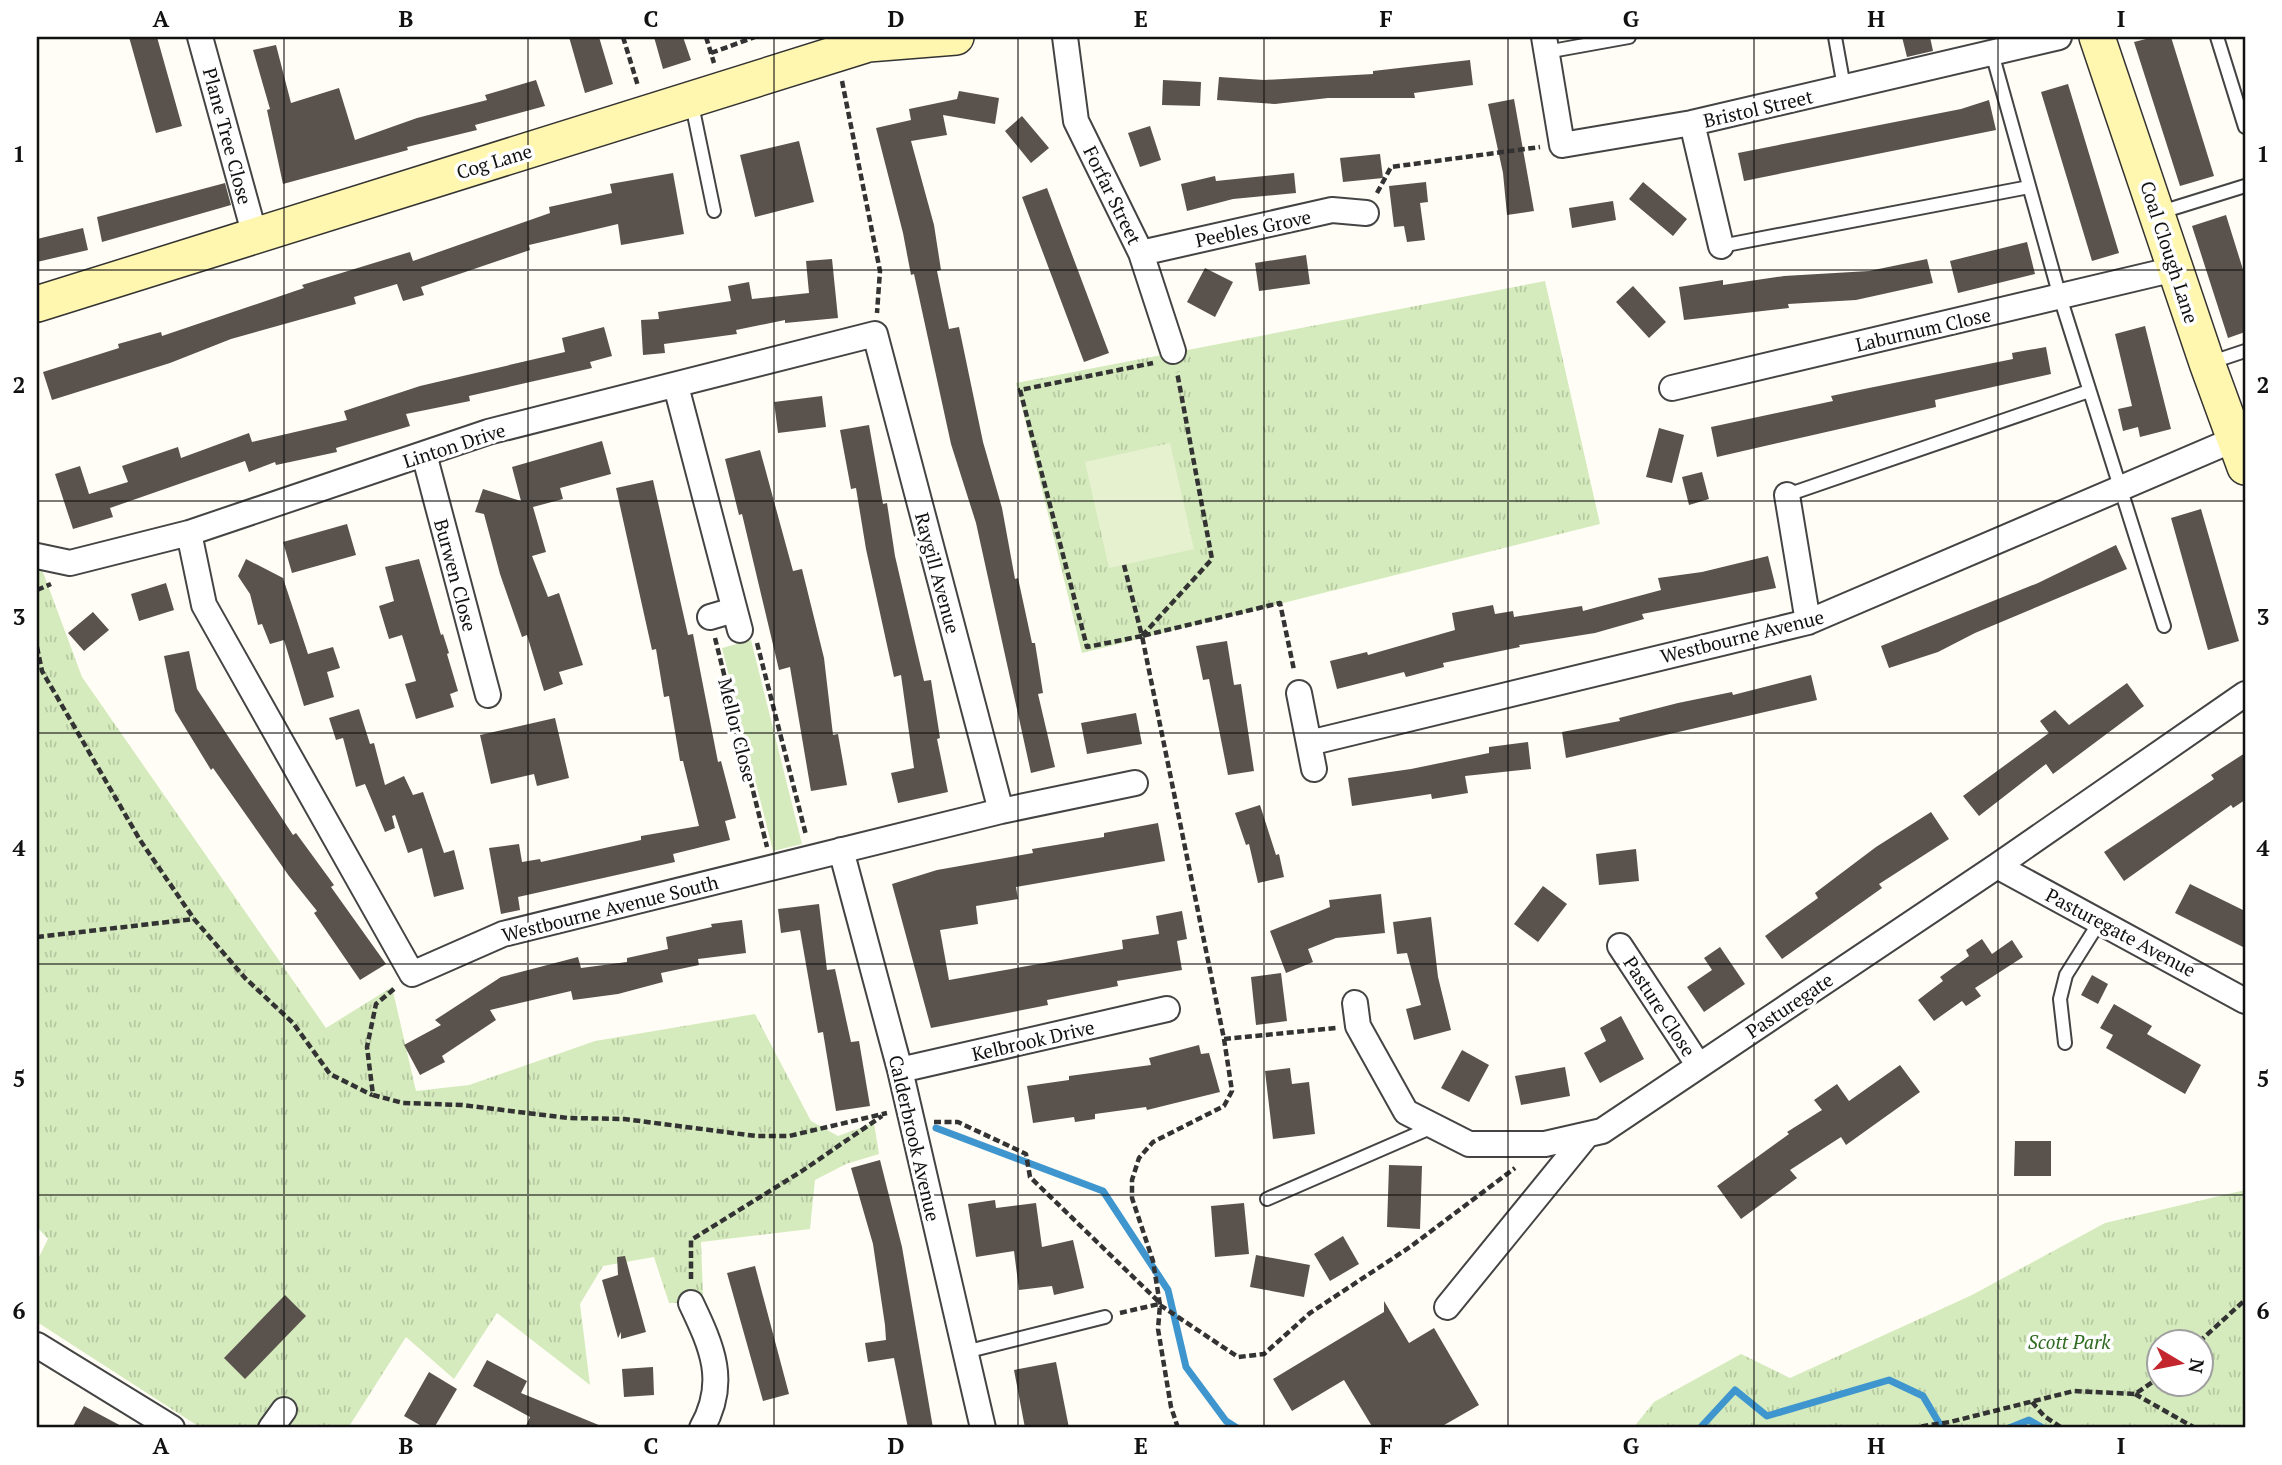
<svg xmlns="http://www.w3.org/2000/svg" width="2282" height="1465" viewBox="0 0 2282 1465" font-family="'PT Serif',serif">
  <defs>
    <pattern id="park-tufts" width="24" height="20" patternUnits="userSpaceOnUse" patternTransform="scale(1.75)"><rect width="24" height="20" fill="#d5ebbd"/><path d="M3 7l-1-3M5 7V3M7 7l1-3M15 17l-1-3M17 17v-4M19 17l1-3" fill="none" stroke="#b6c8a1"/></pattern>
  </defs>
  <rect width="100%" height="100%" fill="#fffdf5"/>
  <!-- grass -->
  <path fill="#d5ebbd" d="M751 640 802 844 773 851 722 648Z"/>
  <!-- park -->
  <path fill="url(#park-tufts)" fill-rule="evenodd" d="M1545 281 1600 524 1082 653 1016 383Z
    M37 556 82 677 326 1028 392 987 416 1091 469 1085 595 1041 755 1014 811 1121 838 1136 874 1123 879 1154 846 1164 815 1180 810 1229 701 1242 703 1294 691 1303H669L654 1257 603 1266 580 1304 590 1385 497 1313 454 1379 406 1337 348 1428H201L37 1322V1261L48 1239 37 1227Z
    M2245 1190V1428H1633L1654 1402 1741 1354 1790 1378 1972 1295 2105 1223ZM2160 1342H2202V1384H2160Z"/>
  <!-- pitch -->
  <path fill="#e6f2cf" d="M1170 443 1194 549 1109 568 1085 462Z"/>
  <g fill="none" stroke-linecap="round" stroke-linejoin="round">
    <!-- stream -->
    <path stroke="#3f96cf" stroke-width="7" d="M936 1128 1103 1191 1168 1290 1186 1367 1226 1421 1237 1428
      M1700 1428 1735 1390 1767 1416 1889 1380 1923 1396 1942 1428
      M2009 1428 2029 1420 2043 1428"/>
  </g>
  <!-- building -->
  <path fill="#5a524d" d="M129 37H157L182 126 156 133Z
    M569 37H599L613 84 585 93Z
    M654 37H683L691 60 663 69Z
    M1902 37H1930L1933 51 1907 57Z
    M2154 37H2171L2214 176 2180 186 2134 42Z
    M276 45 291 103 339 88 355 140 417 118 487 100 485 95 536 80 545 106 475 125 477 130 407 147 408 150 283 184 267 110 270 109 253 50Z
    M1470 60 1473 85 1414 93 1415 98H1328L1275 104 1217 100 1219 77 1264 80 1373 74V71Z
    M1163 80 1201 82 1200 106 1162 105Z
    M2068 84 2119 253 2092 261 2041 92Z
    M959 91 999 98 995 124 943 115 947 135 911 141 934 225 941 270 937 271 949 329 959 327 983 442 1002 508 1015 579 1018 578 1032 643H1035L1043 693 1038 694 1055 767 1031 773 976 523 951 444 914 274 911 275 903 233 876 128 911 120 909 109 957 99Z
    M1514 99 1534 211 1507 215 1503 173 1488 104Z
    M1989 100 1996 130 1744 181 1738 153 1961 109Z
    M1022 116 1049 148 1031 163 1005 131Z
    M1150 126 1161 160 1140 167 1128 133Z
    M799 141 814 202 755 217 740 155Z
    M1380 154 1383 178 1343 182 1340 158Z
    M673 173 684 234 621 245 618 224 529 245 530 250 421 287 424 295 403 301 397 284 354 297 356 304 231 339 170 363 52 400 43 372 119 348 118 344 161 332 162 336 304 288 302 285 410 252 413 261 550 213 549 207 612 193 610 184Z
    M1294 173 1296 193 1233 199 1187 211 1181 184 1215 176 1216 181Z
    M1426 182 1428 202 1420 203 1425 240 1407 242 1404 226 1394 227 1389 186Z
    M1643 182 1687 219 1673 236 1629 199Z
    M225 183 231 205 102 242 97 217Z
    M1047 188 1109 353 1084 362 1022 197Z
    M1613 201 1616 220 1572 228 1569 208Z
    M2226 215 2245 276V332L2228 338 2192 226Z
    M83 228 88 250 37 262V239Z
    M2027 242 2035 274 1958 293 1950 261Z
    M1306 255 1310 284 1259 291 1255 263Z
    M832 259 838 318 785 323V320L736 330 737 334 664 344 665 353 643 355 641 320 659 319 658 312 731 301 728 286 749 282 752 299 809 293 806 261Z
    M1927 259 1933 283 1856 300 1788 304 1789 308 1684 320 1679 287 1723 280V285L1784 276 1869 271Z
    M1205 268 1233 282 1215 317 1187 302Z
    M1633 286 1666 322 1649 338 1616 302Z
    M2145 326 2171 429 2140 437 2138 427 2123 431 2118 409 2132 406 2115 334Z
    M604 327 612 356 590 362 592 368 469 396 470 401 406 414 410 426 336 448 337 452 276 465 275 462 249 472 245 461 110 508 113 517 73 529 55 474 80 466 89 494 128 482 122 466 178 447 181 458 249 433 252 442 347 420 344 411 420 386 565 352 562 338Z
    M2046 347 2051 374 1935 400 1936 407 1717 457 1711 427 1833 401 1831 396 1869 388 2013 359 2012 353Z
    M822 396 826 427 778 433 774 402Z
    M869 425 883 504 887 503 895 556 924 681 931 680 940 738 937 739 948 792 898 803 891 773 914 768 901 675 894 677 866 549 856 488 851 489 840 430Z
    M1659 428 1684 435 1672 483 1646 477Z
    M602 441 611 474 560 488 563 499 533 507 546 552 532 556 548 597 559 593 583 665 559 672 563 684 544 691 527 635 522 637 500 574 484 514 475 512 483 489 521 501 512 467Z
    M760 450 793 571 802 569 824 658 833 735 838 734 847 785 811 791 790 667 779 670 742 514 739 515 725 459Z
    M1702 472 1709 499 1689 505 1682 477Z
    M653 480 688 635 693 634 718 762 721 761 736 818 725 821 730 840 673 854 675 862 518 897 520 910 501 914 489 848 519 844 522 862 540 859 541 862 641 840V836L699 826 683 761H680L669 696 664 697 656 649 652 650 616 488Z
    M2201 509 2239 641 2208 650 2171 518Z
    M347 524 356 555 292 573 283 542Z
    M2116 545 2127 569 1975 633 1938 652 1889 668 1881 646 2038 583Z
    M1768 556 1776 588 1642 614 1644 619 1595 633 1519 645 1520 647 1443 663 1444 667 1406 677 1404 672 1337 689 1330 661 1367 652 1368 655 1455 630 1452 613 1493 605 1495 614 1513 611 1514 617 1582 606 1583 611 1661 590 1658 578 1702 572Z
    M246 559 283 578 308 654 333 647 340 668 327 672 334 697 304 706 284 640 270 644 262 624 258 625 250 594 238 576Z
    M419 559 441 635 443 634 449 653 447 654 458 691 450 694 454 707 416 719 405 684 416 681 402 635 389 639 379 606 394 601 385 567Z
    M166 583 174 610 139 621 131 594Z
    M93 612 109 630 84 651 68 633Z
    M1227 641 1234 685 1241 684 1254 771 1228 775 1209 679 1203 680 1196 646Z
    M189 651 197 689 293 835 296 833 334 885 331 887 386 964 360 980 314 913 317 911 289 876 213 768 211 770 175 711 164 656Z
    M1811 675 1817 700 1566 758 1562 732 1620 721 1619 718 1678 703 1732 692 1733 695Z
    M2127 683 2144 706 2053 774 2046 764 1979 816 1963 796 2049 733 2040 721 2055 710 2069 725Z
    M359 709 370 744 374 743 385 785 404 776 413 795 423 792 444 853 454 850 464 889 434 897 422 848 408 853 395 815 392 816 395 828 385 832 365 784 356 787 343 738 336 740 329 718Z
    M1136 713 1142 744 1087 754 1081 723Z
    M555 718 569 778 537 786 534 774 491 784 480 735Z
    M1528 742 1531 769 1465 776 1468 793 1432 799 1431 794 1352 806 1348 778 1411 769 1489 753V747Z
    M2245 753V800L2233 808 2231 805 2124 881 2104 852 2214 779 2211 775Z
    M1260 805 1276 855 1279 854 1284 877 1258 883 1249 844 1246 845 1235 813Z
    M1931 812 1949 839 1879 884 1882 888 1782 959 1765 936 1818 898 1815 893 1876 847Z
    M1158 823 1165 861 1016 887 1018 899 976 906 978 924 940 930 949 980 1123 949 1122 940 1159 934 1156 916 1182 911 1187 939 1177 941 1182 970 1117 981 1118 986 1047 1000 1048 1005 931 1028 892 884 937 870 1033 853 1032 849 1104 837V833Z
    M1636 849 1639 881 1599 885 1596 854Z
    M2190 884 2245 911V948L2175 913Z
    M1543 886 1567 904 1538 942 1514 924Z
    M1381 894 1385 933 1336 938 1308 949 1313 962 1286 973 1270 931 1330 907 1329 900Z
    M819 904 827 970 835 969 851 1042 859 1041 870 1106 836 1111 823 1032 818 1033 800 930 781 933 778 909Z
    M1431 917 1438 977 1451 1030 1414 1040 1406 1009 1421 1005 1407 953 1397 954 1393 922Z
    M742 920 746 953 698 959 699 965 661 973 663 982 618 994 573 1000 571 991 490 1010 496 1020 442 1056 445 1062 420 1075 404 1045 441 1025 435 1020 501 977 578 957 581 968 627 962V958L668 949 666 937 712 927 711 924Z
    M1982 939 1992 954 2012 940 2023 957 1975 988 1981 996 1966 1006 1962 1001 1934 1021 1918 1000 1943 981 1940 977 1969 956 1966 950Z
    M1720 947 1745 984 1704 1012 1687 987 1712 970 1704 958Z
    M1281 973 1287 1021 1256 1025 1251 977Z
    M2092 975 2108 984 2098 1004 2081 995Z
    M2114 1004 2152 1026 2147 1034 2201 1065 2185 1094 2106 1048 2113 1035 2100 1028Z
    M1621 1016 1644 1059 1600 1083 1584 1053 1606 1041 1600 1028Z
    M1199 1045 1201 1054 1209 1053 1220 1092 1147 1110 1146 1107 1095 1114V1119L1075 1122 1074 1117 1033 1123 1027 1086 1069 1080V1076L1151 1065 1149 1058Z
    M1462 1050 1489 1065 1469 1102 1441 1088Z
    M1900 1065 1920 1092 1846 1145 1841 1137 1790 1170 1797 1178 1741 1219 1717 1186 1789 1134 1787 1132 1822 1110 1814 1100 1837 1084 1849 1101Z
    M1565 1067 1570 1096 1521 1105 1515 1076Z
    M1290 1068 1292 1084 1309 1082 1315 1134 1273 1139 1265 1071Z
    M2015 1141H2051V1176H2014Z
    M880 1160 902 1247 933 1428H908L894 1358 868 1362 865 1343 886 1340 885 1325 873 1244 851 1168Z
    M1389 1165 1422 1166 1420 1229 1387 1227Z
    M995 1200 996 1208 1036 1203 1042 1247 1073 1240 1084 1288 1054 1295 1052 1286 1019 1290 1014 1251 976 1257 968 1204Z
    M1244 1203 1249 1254 1215 1257 1211 1206Z
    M1343 1236 1359 1264 1330 1281 1314 1254Z
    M1256 1255 1310 1265 1304 1297 1250 1287Z
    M625 1256 646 1332 621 1339V1332L618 1338 602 1280 618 1275 617 1257Z
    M755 1266 789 1394 763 1401 727 1273Z
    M285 1295 306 1316 245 1379 224 1358Z
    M1384 1301 1409 1343 1434 1328 1479 1405 1439 1428H1373L1344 1380 1292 1411 1273 1379 1384 1312Z
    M487 1360 527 1381 521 1393 606 1428H525L530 1417 473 1386Z
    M1056 1362 1069 1428H1025L1014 1370Z
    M653 1367 654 1395 624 1397 622 1369Z
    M429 1372 457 1389 434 1428H425L404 1416Z
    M84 1406 125 1428H72Z"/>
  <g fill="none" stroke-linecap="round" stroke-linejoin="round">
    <!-- lane casing -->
    <g stroke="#444" stroke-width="16">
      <path id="lane" d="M1835 37 1844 87
        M2217 37 2245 127
        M1546 52 1629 37
        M1992 53 2060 297 2164 626
        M691 100 714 211
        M2158 213 2245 186
        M1721 246 2029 187
        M2209 363 2245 351
        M1787 495 2089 391
        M2065 1043 2060 999 2066 975 2100 921
        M1267 1199 1435 1126
        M965 1352 1105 1317"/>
    </g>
    <!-- street casing -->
    <g stroke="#444" stroke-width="28">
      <path id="street" d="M200 37 255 236
        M1065 37 1076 121 1141 253 1173 351
        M1544 37 1562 145 1692 123 2059 37
        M1692 123 1721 246
        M1141 253 1332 210 1366 213
        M676 386 740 630
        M1672 388 2175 269
        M424 454 488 695
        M1787 495 1808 622
        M189 533 204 605 412 974 503 934 1001 811 1135 783
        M37 556 70 563 189 533 488 432 875 334 1001 811
        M710 617 734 610
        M1299 693 1314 769
        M1309 743 1808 622 2233 440
        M841 850 900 1070 983 1428
        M1997 866 2245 1001
        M1620 946 1699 1066
        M1355 1003 1358 1026 1406 1112 1469 1144H1545L1602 1131 1997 866 2245 694
        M900 1070 1167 1009
        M691 1303C712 1347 728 1382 702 1428
        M1447 1307 1587 1135
        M37 1345 172 1428
        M271 1428 284 1410"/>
    </g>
    <!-- secondary casing -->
    <g stroke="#333" stroke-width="38">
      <path id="secondary" d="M2097 37 2207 363 2245 467
        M37 304 868 44 956 37"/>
    </g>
    <!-- path -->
    <path stroke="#333" stroke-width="4.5" stroke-dasharray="7 3.5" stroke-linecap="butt" d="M623 37 638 86
      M706 37 714 63
      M711 53 755 37
      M842 81 880 271 877 313
      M1377 193 1391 167 1540 147
      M1124 565 1142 636 1212 559 1177 372
      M37 590 51 584
      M1142 636 1087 647 1020 390 1153 363
      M715 638 767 847
      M757 643 806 835
      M37 647 42 671 140 840 194 919 245 978 293 1023 330 1074 372 1095
      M37 937 194 919
      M394 989 376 1004 367 1047 373 1095 403 1103 462 1105 568 1118 624 1119 756 1136H789L887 1113
      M1224 1039 1336 1028
      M934 1122H958L1026 1154 1030 1177 1160 1303
      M691 1279V1240L802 1171 882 1116
      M1160 1305 1238 1357 1264 1354 1310 1313 1410 1247 1515 1168
      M1120 1313 1159 1304
      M2199 1342 2245 1300
      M2135 1394 2195 1428
      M2032 1402 2044 1416 2062 1428
      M1178 1428 1171 1407 1158 1329 1160 1305 1153 1261 1132 1198V1180L1139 1158 1153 1142 1224 1106 1232 1091 1224 1039 1142 636 1280 603 1294 670
      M1911 1428 1950 1422 2074 1391 2135 1394 2160 1377"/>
    <!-- lane -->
    <use href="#lane" stroke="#fff" stroke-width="12"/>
    <!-- street -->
    <use href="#street" stroke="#fff" stroke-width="24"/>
    <!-- secondary -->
    <use href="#secondary" stroke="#fff6b0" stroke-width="35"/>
  </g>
  <!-- grid -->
  <path fill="none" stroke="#111" stroke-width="2" stroke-opacity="0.55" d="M284 37V1428M528 37V1428M774 37V1428M1018 37V1428M1264 37V1428M1508 37V1428M1754 37V1428M1998 37V1428M37 270H2245M37 501H2245M37 733H2245M37 964H2245M37 1195H2245"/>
  <g text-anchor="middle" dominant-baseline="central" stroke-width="7" stroke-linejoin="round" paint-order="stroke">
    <!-- street labels -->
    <g font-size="19" fill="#111" stroke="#fff">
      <text transform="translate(1758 108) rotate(-13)">Bristol Street</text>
      <text transform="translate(228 136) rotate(75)">Plane Tree Close</text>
      <text transform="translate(494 161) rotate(-17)">Cog Lane</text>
      <text transform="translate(1113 195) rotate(64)">Forfar Street</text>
      <text transform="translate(1253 228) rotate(-12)">Peebles Grove</text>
      <text transform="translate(2170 252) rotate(72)">Coal Clough Lane</text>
      <text transform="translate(1923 329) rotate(-13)">Laburnum Close</text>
      <text transform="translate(454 445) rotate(-18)">Linton Drive</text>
      <text transform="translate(938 573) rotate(75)">Raygill Avenue</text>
      <text transform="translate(456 575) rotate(75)">Burwen Close</text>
      <text transform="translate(1742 636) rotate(-14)">Westbourne Avenue</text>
      <text transform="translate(738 730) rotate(76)">Mellor Close</text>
      <text transform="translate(610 908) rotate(-14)">Westbourne Avenue South</text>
      <text transform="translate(2121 932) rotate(28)">Pasturegate Avenue</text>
      <text transform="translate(1789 1005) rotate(-34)">Pasturegate</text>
      <text transform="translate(1660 1006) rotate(57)">Pasture Close</text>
      <text transform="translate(1033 1040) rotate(-13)">Kelbrook Drive</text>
      <text transform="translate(915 1138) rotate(77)">Calderbrook Avenue</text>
    </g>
    <!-- park labels -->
    <g font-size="19" font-style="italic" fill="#2f6b1f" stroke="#fff">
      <text x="2069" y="1341">Scott Park</text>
    </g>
  </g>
  <!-- border -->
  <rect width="2282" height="1465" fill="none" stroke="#ffffff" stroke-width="77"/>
  <!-- north arrow -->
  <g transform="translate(2180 1363) rotate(100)"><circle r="33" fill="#ffffff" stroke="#a0a0a0" stroke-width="2"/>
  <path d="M0-5L12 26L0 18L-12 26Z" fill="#c4262e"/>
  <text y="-10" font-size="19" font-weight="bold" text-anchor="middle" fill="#111111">N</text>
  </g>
  <rect x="38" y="38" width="2206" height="1388" fill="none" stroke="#111" stroke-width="2.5"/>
  <g font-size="23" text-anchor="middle" font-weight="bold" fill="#111">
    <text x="161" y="27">A</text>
    <text x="406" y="27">B</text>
    <text x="651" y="27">C</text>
    <text x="896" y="27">D</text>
    <text x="1141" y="27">E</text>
    <text x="1386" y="27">F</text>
    <text x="1631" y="27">G</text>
    <text x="1876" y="27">H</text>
    <text x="2121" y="27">I</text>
    <text x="19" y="162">1</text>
    <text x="2263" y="162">1</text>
    <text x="19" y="393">2</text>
    <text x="2263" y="393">2</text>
    <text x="19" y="625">3</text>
    <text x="2263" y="625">3</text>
    <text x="19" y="856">4</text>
    <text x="2263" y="856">4</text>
    <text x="19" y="1087">5</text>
    <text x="2263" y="1087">5</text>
    <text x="19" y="1319">6</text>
    <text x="2263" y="1319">6</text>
    <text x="161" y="1454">A</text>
    <text x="406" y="1454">B</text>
    <text x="651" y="1454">C</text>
    <text x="896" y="1454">D</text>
    <text x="1141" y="1454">E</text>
    <text x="1386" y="1454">F</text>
    <text x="1631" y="1454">G</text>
    <text x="1876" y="1454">H</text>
    <text x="2121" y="1454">I</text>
  </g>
</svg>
